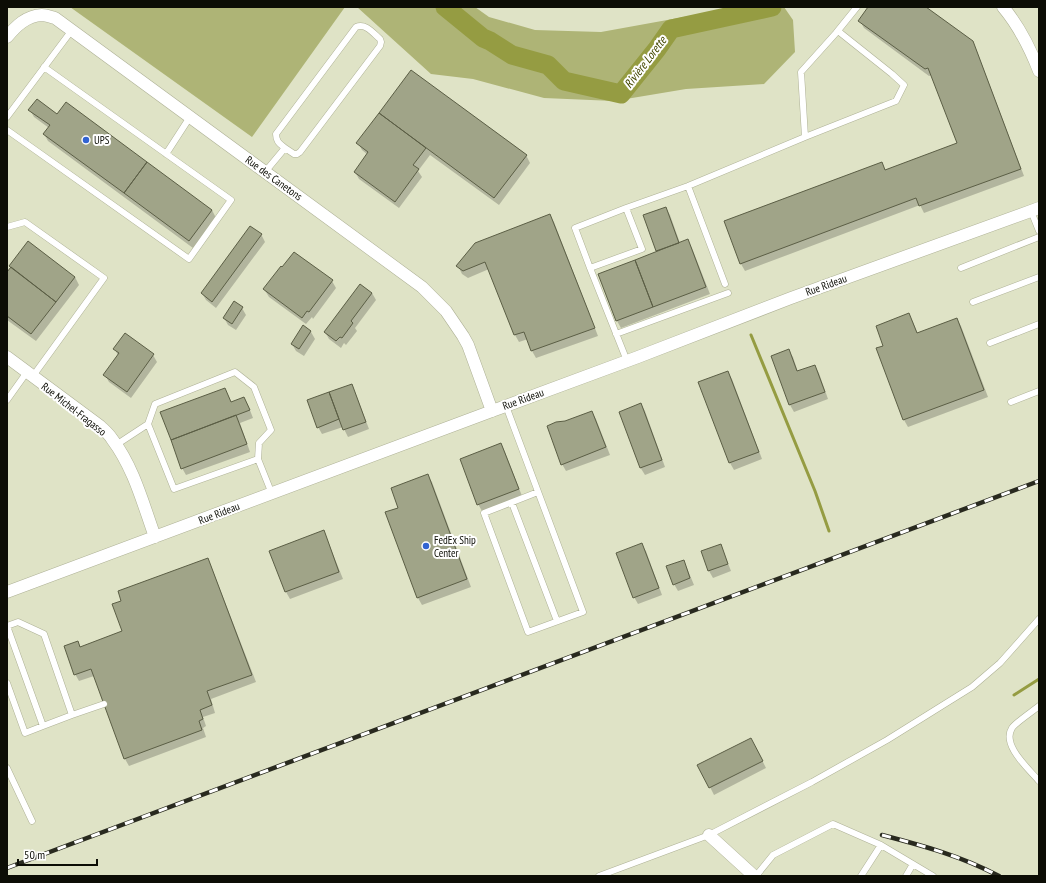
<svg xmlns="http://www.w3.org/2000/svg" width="1046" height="883" viewBox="0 0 1046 883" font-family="'PT Sans Narrow',sans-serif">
  <rect width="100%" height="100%" fill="#dfe3c6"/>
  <!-- green -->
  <path fill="#aeb476" d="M70 7H345L252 137Z
    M357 7H475L489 17 535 30 601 32 739 7H784L793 20 795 52 764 84 686 89 614 101 544 98 473 79 431 74Z"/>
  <!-- shadow -->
  <path fill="#0003" d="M870 7H924L972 42 976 49 1024 176 924 213 920 205 745 271 741 264 725 221 881 163 886 171 958 144 932 75 929 76 864 28 860 21Z
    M411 71 526 155 530 163 499 205 430 155 418 171 422 177 399 208 359 179 355 172 368 155 362 150 358 143Z
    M30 110 58 115 212 210 216 218 193 248 48 141 44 134 49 128 34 117Z
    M666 208 670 215 680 243 688 241 692 248 710 294 621 328 617 321 599 274 657 252 644 216Z
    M550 215 554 222 598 336 536 358 532 351 528 339 519 342 515 335 489 269 468 278 462 274 458 266Z
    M261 234 265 242 216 308 206 300 202 293Z
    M7 274 75 277 79 285 36 341 7 320Z
    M332 281 336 288 313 319 312 317 306 324 269 297 264 289Z
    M372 293 376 300 355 328 357 331 346 345 344 343 341 348 329 339 325 332Z
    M242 308 246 315 236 330 228 325 224 318Z
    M909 315 913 322 918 334 957 319 961 326 988 397 908 427 904 420 877 349 885 346Z
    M303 327 311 332 315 339 304 356 296 351 292 344Z
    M115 349 153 355 157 362 131 398 109 382 105 375 118 356Z
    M788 350 793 357 798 372 815 366 819 373 828 399 794 412 790 405Z
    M728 372 732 379 762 459 734 470 730 463Z
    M351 385 355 392 369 429 348 437 343 427 322 434 318 427Z
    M225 389 232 403 244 398 248 405 253 418 240 423 250 452 186 475 182 468Z
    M641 404 645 411 665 467 645 475 640 467Z
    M592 412 596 419 610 455 566 471 562 464 565 422Z
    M501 444 505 452 522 496 482 511 478 504Z
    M427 475 432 482 471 587 422 605 418 598 386 513 399 508Z
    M323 532 327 539 343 579 290 599 286 592 271 552Z
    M641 544 646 551 662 595 638 604 634 597Z
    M720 546 724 553 731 571 713 578 709 571Z
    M207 559 211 566 256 682 211 699 215 713 203 717 206 726 203 728 206 737 129 766 125 759 94 676 79 681 75 674 78 642 81 648 124 631 122 601Z
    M683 561 687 568 694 585 678 591 674 584Z
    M755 746 766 768 714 795 699 765Z"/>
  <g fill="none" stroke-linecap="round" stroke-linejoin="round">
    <!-- stream -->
    <path stroke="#959c42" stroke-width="3" d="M751 335 815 491 829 531
      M1014 695 1039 679"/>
    <!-- river -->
    <path stroke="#959c42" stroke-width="19" d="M445 7 483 38 490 41 512 55 548 65 564 81 621 94 657 49 671 29 772 7"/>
  </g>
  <!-- building -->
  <path fill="#a0a488" stroke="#5b5e45" d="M868 7H926L973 41 1021 169 919 206 916 198 740 264 724 221 882 162 885 170 957 143 928 68 925 69 858 21Z
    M411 70 527 155 494 198 379 113Z
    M37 99 57 114 66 102 147 162 124 193 43 134 50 125 28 110Z
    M379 113 426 148 413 165 419 169 395 202 354 172 368 152 356 143Z
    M147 162 212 210 189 241 124 193Z
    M666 207 679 243 656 251 643 215Z
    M550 214 595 328 531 351 524 332 514 335 485 262 463 271 456 266 475 243Z
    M250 226 262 234 212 302 201 293Z
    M688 239 706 287 653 307 635 260Z
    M28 241 75 277 56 302 9 266Z
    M294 252 333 280 309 312 307 311 302 318 263 289 281 266 282 267Z
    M635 260 653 307 616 321 598 274Z
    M11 267 56 302 31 334 7 316V272Z
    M360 284 372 293 351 321 353 323 342 338 340 337 336 341 324 332Z
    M234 301 243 307 232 324 223 318Z
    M909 313 917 333 957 318 984 390 903 420 876 348 883 346 876 326Z
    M303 325 311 331 299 349 291 344Z
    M125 333 154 354 127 392 103 375 119 353 113 349Z
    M789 349 797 371 815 365 825 392 789 405 771 356Z
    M728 371 759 452 729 463 698 382Z
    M352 384 366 422 343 430 329 392Z
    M225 388 231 402 244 397 250 410 171 440 160 412Z
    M329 392 339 419 317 428 307 400Z
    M641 403 662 460 640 468 619 412Z
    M592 411 606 447 561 465 547 426 556 422 565 421Z
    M236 415 247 444 181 469 171 440Z
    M501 443 519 489 477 505 460 459Z
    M428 474 467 579 417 598 385 512 398 508 391 488Z
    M324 530 339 572 285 592 269 551Z
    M642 543 659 588 633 598 616 553Z
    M721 544 728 564 708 571 701 551Z
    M208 558 252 675 207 691 212 705 200 710 203 719 199 721 202 730 124 759 91 669 74 675 64 646 78 641 80 647 122 631 112 604 121 601 118 591Z
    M684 560 690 578 673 585 666 566Z
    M751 738 763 761 709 788 697 765Z"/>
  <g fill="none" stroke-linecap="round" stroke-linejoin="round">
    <!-- service casing -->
    <g stroke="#aeb196" stroke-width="7">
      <path id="service" d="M7 117 72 30
        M7 130 189 259 231 200 44 67
        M805 137 896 101 904 85 892 74 838 31
        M166 154 190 117
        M265 172 285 148C280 144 276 142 276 134L356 27C366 23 373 33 380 39L381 42 380 46 300 152 297 154H294L285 148
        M688 186 725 284
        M626 208 688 186 805 137 801 72 836 33 857 7
        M1031 211 1039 231
        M7 227 25 222 104 278 33 376
        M590 268 575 228 626 208 642 249 590 268 627 361
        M961 268 1039 237
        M973 302 1039 277
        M616 334 728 293
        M990 343 1039 324
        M7 400 27 372
        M1011 402 1039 391
        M506 406 583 612 528 632 484 513 538 492
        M148 424 155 404 235 372 254 387 271 430 259 443 258 459
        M116 445 148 424 174 489 258 459 272 494
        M512 503 557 621
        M7 626 18 622 44 634 72 715 43 726 7 626
        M7 683 25 733 43 726
        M1039 706C1033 711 1015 723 1012 728 1001 745 1029 769 1039 781
        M72 715 104 704
        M7 768 32 821
        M599 876 709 835 812 782 887 740 972 687 1000 663 1039 619
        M756 876 773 855 833 824 881 845 933 876
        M861 876 881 845
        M906 876 913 864"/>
    </g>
    <!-- minor casing -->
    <g stroke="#aeb196" stroke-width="13">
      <path id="minor" d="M1003 7C1019 26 1030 48 1039 71
        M7 37C16 26 26 16 42 15 46 15 51 17 55 18L422 287 446 311 463 336 468 345 492 411
        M7 357 100 426C104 430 109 434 112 439 134 468 143 504 155 537
        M7 592 492 411 638 357 791 298 1039 208
        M709 835 754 876"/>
    </g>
    <!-- service -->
    <use href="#service" stroke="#fff" stroke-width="6"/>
    <!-- minor -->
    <use href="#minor" stroke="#fff" stroke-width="12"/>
    <!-- rail casing -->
    <g stroke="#292a1f" stroke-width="4.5">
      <path id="rail" d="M882 835C924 846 961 856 999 876
        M7 868 1039 481"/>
    </g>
    <!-- rail -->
    <use href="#rail" stroke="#fff" stroke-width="3" stroke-dasharray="9" stroke-linecap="butt"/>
  </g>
  <!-- markers -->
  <g fill="#3163d2" stroke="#fff" stroke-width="1.5">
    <circle cx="86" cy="140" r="4"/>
    <circle cx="426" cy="546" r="4"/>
  </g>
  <g text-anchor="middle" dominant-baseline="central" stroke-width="4" stroke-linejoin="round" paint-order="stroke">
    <!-- poi labels -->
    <g font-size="11" fill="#0c0d05" stroke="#fff" text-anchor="start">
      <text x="94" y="140">UPS</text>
      <text x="434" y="540">FedEx Ship<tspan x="434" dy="13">Center</tspan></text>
    </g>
    <!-- street labels -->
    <g font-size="11" fill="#0c0d05" stroke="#fff">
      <text transform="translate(274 178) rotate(36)">Rue des Canetons</text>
      <text transform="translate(826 285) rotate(-20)">Rue Rideau</text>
      <text transform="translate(523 399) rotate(-20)">Rue Rideau</text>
      <text transform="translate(74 409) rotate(38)">Rue Michel-Fragasso</text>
      <text transform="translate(219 513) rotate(-21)">Rue Rideau</text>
    </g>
    <!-- water labels -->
    <g font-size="12" font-style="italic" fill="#434700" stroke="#fff">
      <text transform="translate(645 62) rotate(-53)">Rivière Lorette</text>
    </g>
  </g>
  <!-- border -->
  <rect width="1046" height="883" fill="none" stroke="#0c0d05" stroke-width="16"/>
  <!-- scale -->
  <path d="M18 859v6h79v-6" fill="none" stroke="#0c0d05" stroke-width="2"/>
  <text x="24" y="859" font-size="12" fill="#0c0d05" stroke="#ffffff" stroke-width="3" paint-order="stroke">50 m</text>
</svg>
